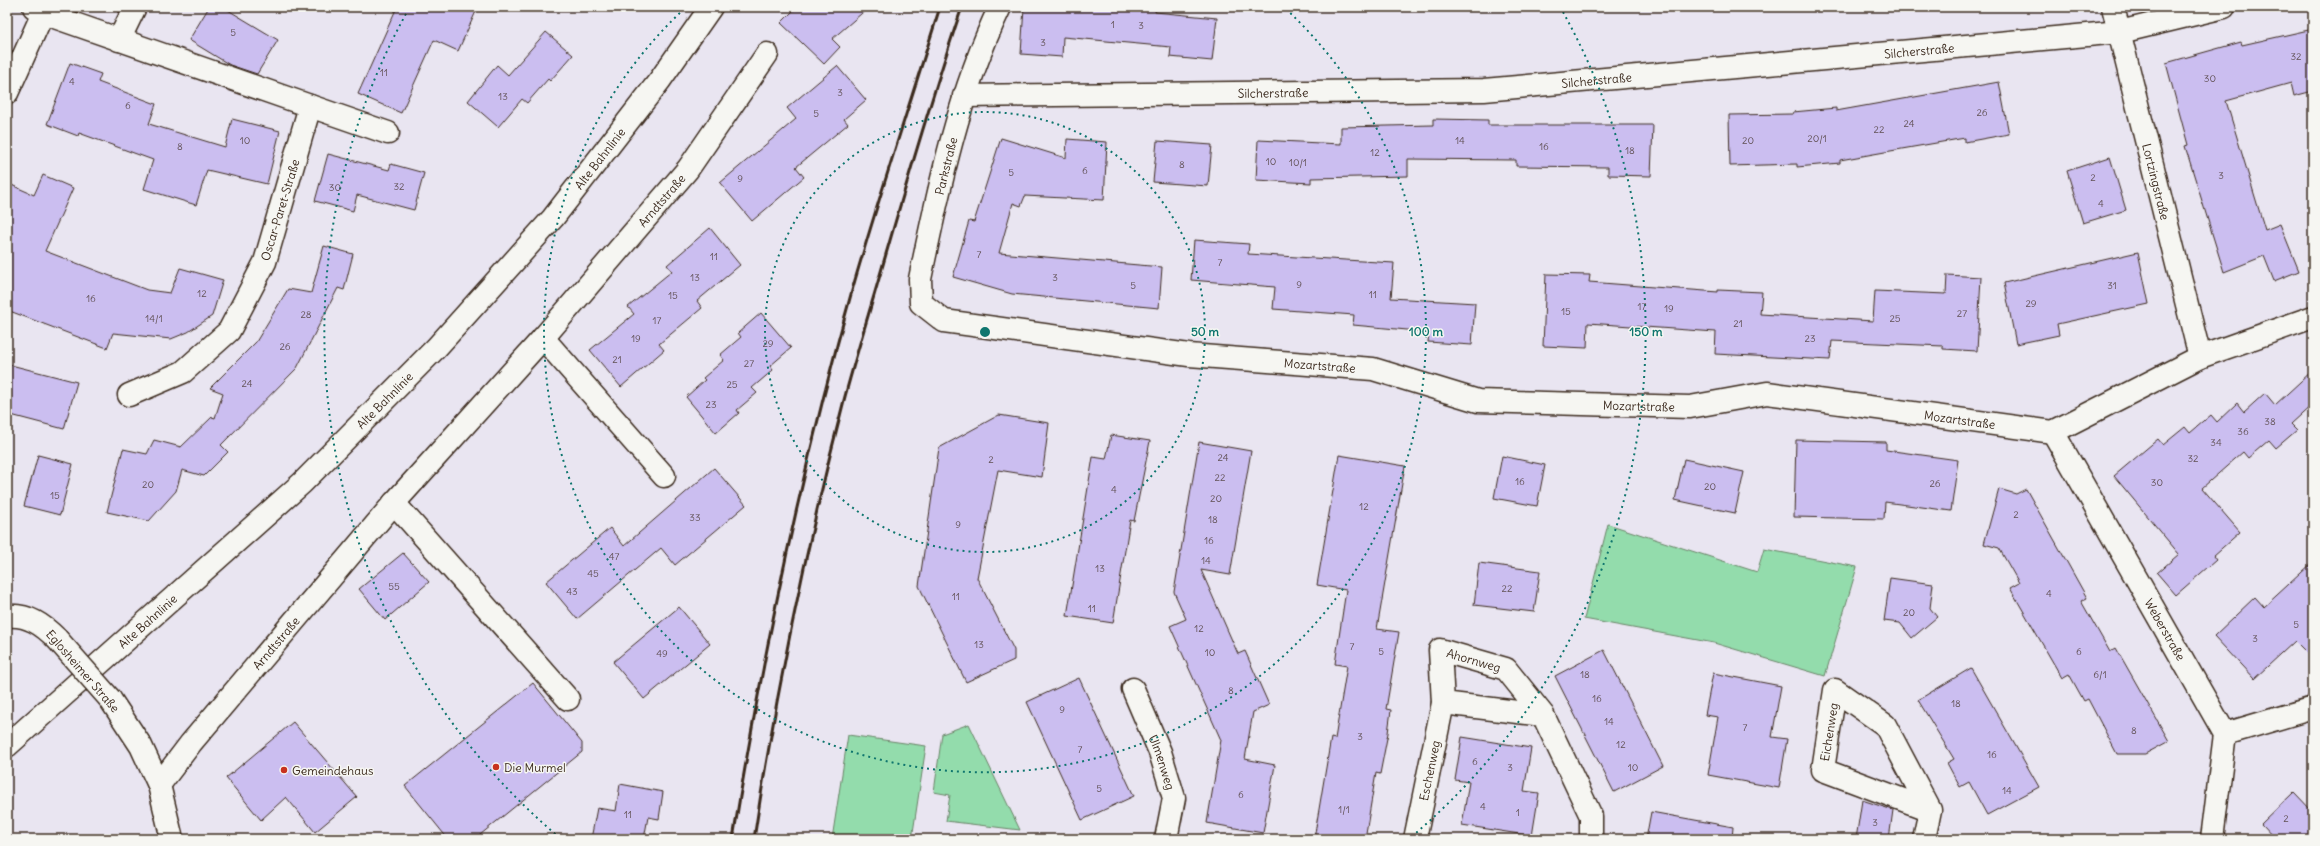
<svg xmlns="http://www.w3.org/2000/svg" width="2320" height="846" viewBox="0 0 2320 846" font-family="Delius,sans-serif">
  <rect width="100%" height="100%" fill="#e9e5f1"/>
  <filter id="ink" filterUnits="userSpaceOnUse"><feTurbulence type="fractalNoise" baseFrequency=".025" numOctaves="2"/><feDisplacementMap in="SourceGraphic" scale="8" xChannelSelector="R" yChannelSelector="G"/><feConvolveMatrix kernelMatrix="1 2 1 2 8 2 1 2 1" color-interpolation-filters="sRGB"/></filter>
  <g filter="url(#ink)">
    <!-- green -->
    <path fill="#93dcac" stroke="#678365" d="M1608 524 1757 572 1764 549 1857 567 1825 676 1714 643 1584 619Z
      M969 724 1020 830 946 821 950 795 934 792 942 734Z
      M848 735 926 746 912 839H832Z"/>
    <!-- building -->
    <path fill="#cbbef0" stroke="#3b2a1e" d="M209 7H223L278 40 257 74 230 65 189 40Z
      M397 7H478L458 51 434 40 401 113 358 94Z
      M797 7H869L832 39 840 47 824 64 781 23Z
      M1024 7H1156L1155 12 1217 18 1212 61 1170 57 1171 47 1063 37 1062 57 1021 54Z
      M2313 29V91L2294 96 2291 83 2226 101 2265 230 2280 224 2299 271 2274 281 2264 256 2224 272 2185 146 2188 145 2166 63 2241 42 2242 45Z
      M546 32 573 55 550 81 548 79 527 103 522 99 498 127 468 101 497 65 508 75Z
      M70 63 101 74 98 82 156 104 149 124 225 147 232 119 280 131 267 184 207 170 196 205 144 189 153 160 79 133 78 136 47 124Z
      M837 66 866 100 844 119 848 124 796 167 804 177 752 221 720 183 796 119 787 108Z
      M1999 82 2009 134 1965 142V138L1896 150 1840 160V163L1797 167V164L1730 166 1729 115 1793 114V112L1836 108V111Z
      M1433 119 1488 120V125H1653L1651 176 1608 175V167L1516 166V160L1408 159V176L1311 178V183L1256 180 1258 140 1341 144V127L1433 125Z
      M1001 138 1066 158 1067 139 1107 142 1104 200 1025 196 1021 206 1013 203 999 253 1162 267 1159 308 1012 294 953 277 969 221 974 222Z
      M1157 141 1212 145 1208 186 1153 182Z
      M328 154 389 170 391 164 424 173 414 210 357 195 353 211 315 201Z
      M2110 157 2126 210 2083 223 2067 171Z
      M43 175 73 188 45 251 147 290 170 293 180 268 223 280 212 316 188 332 171 339 113 333 107 348 7 310V183L34 195Z
      M710 228 740 265 697 301 702 308 659 344 664 350 621 387 590 350 634 314 628 307 672 271 667 265Z
      M1194 240 1249 244 1248 254 1394 263 1391 298 1475 303 1472 345 1428 342 1429 332 1353 325 1354 315 1273 309 1275 287 1191 280Z
      M324 246 353 254 344 290 338 288 297 368 221 445 228 452 204 476 182 470 176 491 149 521 107 512 123 449 147 454 154 440 181 447 212 417 215 418 223 393 210 388 256 342 288 289 311 293Z
      M2138 252 2149 304 2057 324 2059 335 2016 344 2004 283Z
      M1546 274 1590 275 1589 282 1718 292V290L1762 292 1760 314 1873 321 1875 291 1946 294 1947 275 1981 277 1977 351 1943 349V346L1832 341 1830 360 1715 354 1716 332 1588 323 1587 348 1543 346Z
      M761 313 791 348 770 366 773 370 752 388 757 393 737 410 739 413 716 433 686 397 705 380 703 378 724 360 720 355 741 337 738 333Z
      M7 364 77 382 64 429 7 414Z
      M2313 370V404L2291 424 2297 430 2276 448 2269 440 2248 458 2243 452 2202 488 2240 532 2213 556 2216 560 2176 595 2157 573 2179 554 2114 476 2158 439 2163 445 2185 427 2190 433 2211 415 2217 422 2237 403 2244 412 2265 393 2275 405Z
      M999 415 1049 423 1042 477 998 470 977 578 1014 650V660L966 682 919 586 939 448Z
      M1111 435 1150 441 1134 521 1130 520 1113 623 1067 616 1093 457 1106 459Z
      M1796 440 1886 442V450L1958 460 1951 511 1885 502 1884 519 1794 517Z
      M1199 442 1251 451 1230 575 1201 570 1238 654 1245 651 1269 705 1253 712 1245 759 1275 765 1263 833 1207 823 1221 740 1170 626 1186 619 1174 592Z
      M38 455 73 464 60 515 24 506Z
      M1339 455 1405 466 1377 629 1399 632 1386 709 1391 710 1388 733 1380 774 1376 773 1365 839H1314L1331 738 1335 739 1347 666 1335 664 1346 590 1317 585Z
      M1502 456 1545 465 1537 506 1494 498Z
      M1684 459 1744 472 1735 513 1675 500Z
      M714 468 746 505 675 565 661 548 577 619 546 582 610 528 624 546Z
      M1999 489 2016 494 2026 489 2087 598 2081 601 2110 652 2116 648 2169 741 2145 754H2117L2088 699 2084 701 2069 674 2062 678 2010 588 2019 583 1999 548 1984 544Z
      M403 553 429 582 385 620 359 589Z
      M2313 562V659L2295 641 2254 679 2214 636 2255 597 2264 607Z
      M1479 563 1540 571 1534 612 1474 605Z
      M1890 578 1933 584 1930 608 1937 617 1912 638 1900 623 1884 621Z
      M679 607 710 644 644 699 613 662Z
      M1604 650 1663 766 1614 792 1555 676Z
      M1971 668 2039 787 1987 815 1969 782 1960 787 1947 763 1954 759 1918 700Z
      M1713 673 1781 686 1772 737 1787 739 1779 788 1708 775 1718 717 1705 715Z
      M1079 678 1134 796 1082 820 1027 702Z
      M533 683 582 743V752L475 839H448L405 786Z
      M293 722 357 797 315 832 286 797 261 820 226 778Z
      M1462 737 1531 748 1524 791 1539 793 1532 836 1462 825 1469 782 1455 780Z
      M620 784 663 792 659 819 648 817 644 839H591L597 808 616 811Z
      M2294 792 2313 812V839H2275L2261 824Z
      M1862 800 1893 810 1889 839H1856Z
      M1651 812 1733 827 1732 839H1646Z"/>
    <g fill="none" stroke-linecap="round" stroke-linejoin="round">
      <!-- minor casing -->
      <g stroke="#3b2a1e" stroke-width="25">
        <g id="minor">
          <path d="M34 7 43 13 310 106 265 262 229 331 183 372 129 395"/>
          <path id="s1" d="M1000 7C959 92 939 187 920 279L921 303 944 321 1189 355 1373 369 1478 401 1690 407 1767 393 2053 432 2200 357 2313 317"/>
          <path id="s2" d="M2113 7 2200 357"/>
          <path d="M119 40 135 7"/>
          <path d="M7 93 43 13"/>
          <path id="s3" d="M964 96 1484 90 2120 32 2224 7"/>
          <path d="M310 106 388 133"/>
          <path d="M543 338 664 476"/>
          <path id="s4" d="M2053 432 2225 734 2212 839"/>
          <path d="M394 503 568 699"/>
          <path d="M7 616C28 614 43 625 57 639"/>
          <path id="s5" d="M1133 689 1160 752 1174 798 1166 839"/>
          <path d="M110 699 141 746 159 785 172 839"/>
          <path id="s6" d="M1543 715 1443 703 1440 650 1506 669 1543 715 1591 816V839"/>
          <path d="M2225 734 2313 708"/>
          <path id="s7" d="M7 746 302 483 436 348 553 218 660 80 711 7"/>
          <path id="s8" d="M159 785 191 743 394 503 543 338 688 169 767 54"/>
          <path id="s9" d="M1415 839 1443 703"/>
          <path d="M1924 839 1930 810 1885 725 1835 690 1823 770 1930 810"/>
        </g>
      </g>
      <!-- minor -->
      <use href="#minor" stroke="#f6f6f2" stroke-width="22"/>
      <!-- rail -->
      <path stroke="#3b2a1e" stroke-width="3" d="M733 839C763 653 802 468 853 287 880 193 911 100 940 7
        M754 839C776 693 806 547 843 404 856 354 872 304 886 254 910 171 934 89 962 7"/>
      <!-- minor-bridge casing -->
      <g stroke="#3b2a1e" stroke-width="25" stroke-linecap="butt">
        <path id="minor-bridge" d="M57 639 110 699"/>
      </g>
      <!-- minor-bridge -->
      <use href="#minor-bridge" stroke="#f6f6f2" stroke-width="22"/>
    </g>
  </g>
  <!-- distance rings -->
  <g fill="none" stroke="#0f766e" stroke-width="2" stroke-dasharray="2 4">
    <circle cx="985" cy="332" r="220"/>
    <path d="M1286 9A441 441 0 1 1 684 9"/>
    <path d="M560 838A661 661 0 0 1 407 12M1563 12A661 661 0 0 1 1410 838"/>
  </g>
  <!-- markers -->
  <g fill="#c8321e" stroke="#f6f6f2" stroke-width="1.5">
    <circle cx="496" cy="767" r="4"/>
    <circle cx="284" cy="770" r="4"/>
  </g>
  <g text-anchor="middle" dominant-baseline="central" stroke-width="3" stroke-linejoin="round" paint-order="stroke">
    <!-- number labels -->
    <g font-size="10" fill="#5f4f52">
      <text x="1113" y="24">1</text>
      <text x="1141" y="25">3</text>
      <text x="233" y="32">5</text>
      <text x="1043" y="42">3</text>
      <text x="2296" y="56">32</text>
      <text x="384" y="72">11</text>
      <text x="2210" y="78">30</text>
      <text x="72" y="81">4</text>
      <text x="840" y="92">3</text>
      <text x="503" y="96">13</text>
      <text x="128" y="105">6</text>
      <text x="1982" y="112">26</text>
      <text x="816" y="113">5</text>
      <text x="1909" y="123">24</text>
      <text x="1879" y="129">22</text>
      <text x="1817" y="138">20/1</text>
      <text x="245" y="140">10</text>
      <text x="1460" y="140">14</text>
      <text x="1748" y="140">20</text>
      <text x="180" y="146">8</text>
      <text x="1544" y="146">16</text>
      <text x="1630" y="150">18</text>
      <text x="1375" y="152">12</text>
      <text x="1271" y="161">10</text>
      <text x="1298" y="162">10/1</text>
      <text x="1182" y="164">8</text>
      <text x="1085" y="170">6</text>
      <text x="1011" y="172">5</text>
      <text x="2221" y="175">3</text>
      <text x="2093" y="177">2</text>
      <text x="740" y="178">9</text>
      <text x="399" y="186">32</text>
      <text x="335" y="187">30</text>
      <text x="2101" y="203">4</text>
      <text x="979" y="254">7</text>
      <text x="714" y="256">11</text>
      <text x="1220" y="262">7</text>
      <text x="695" y="277">13</text>
      <text x="1055" y="277">3</text>
      <text x="1299" y="284">9</text>
      <text x="1133" y="285">5</text>
      <text x="2112" y="285">31</text>
      <text x="202" y="293">12</text>
      <text x="1373" y="294">11</text>
      <text x="673" y="295">15</text>
      <text x="91" y="298">16</text>
      <text x="2031" y="303">29</text>
      <text x="1642" y="306">17</text>
      <text x="1669" y="308">19</text>
      <text x="1566" y="311">15</text>
      <text x="1962" y="313">27</text>
      <text x="306" y="314">28</text>
      <text x="154" y="318">14/1</text>
      <text x="1895" y="318">25</text>
      <text x="657" y="320">17</text>
      <text x="1738" y="323">21</text>
      <text x="636" y="338">19</text>
      <text x="1810" y="338">23</text>
      <text x="768" y="343">29</text>
      <text x="285" y="346">26</text>
      <text x="617" y="359">21</text>
      <text x="749" y="363">27</text>
      <text x="247" y="383">24</text>
      <text x="732" y="384">25</text>
      <text x="711" y="404">23</text>
      <text x="2270" y="421">38</text>
      <text x="2243" y="431">36</text>
      <text x="2216" y="442">34</text>
      <text x="1223" y="457">24</text>
      <text x="2193" y="458">32</text>
      <text x="991" y="459">2</text>
      <text x="1220" y="477">22</text>
      <text x="1520" y="481">16</text>
      <text x="2157" y="482">30</text>
      <text x="1935" y="483">26</text>
      <text x="148" y="484">20</text>
      <text x="1710" y="486">20</text>
      <text x="1114" y="489">4</text>
      <text x="55" y="495">15</text>
      <text x="1216" y="498">20</text>
      <text x="1364" y="506">12</text>
      <text x="2016" y="514">2</text>
      <text x="695" y="517">33</text>
      <text x="1213" y="519">18</text>
      <text x="958" y="524">9</text>
      <text x="1209" y="540">16</text>
      <text x="614" y="556">47</text>
      <text x="1206" y="560">14</text>
      <text x="1100" y="568">13</text>
      <text x="593" y="573">45</text>
      <text x="394" y="586">55</text>
      <text x="1507" y="588">22</text>
      <text x="572" y="591">43</text>
      <text x="2049" y="593">4</text>
      <text x="956" y="596">11</text>
      <text x="1092" y="608">11</text>
      <text x="1909" y="612">20</text>
      <text x="2296" y="624">5</text>
      <text x="1199" y="628">12</text>
      <text x="2255" y="638">3</text>
      <text x="979" y="644">13</text>
      <text x="1352" y="646">7</text>
      <text x="1381" y="651">5</text>
      <text x="2079" y="651">6</text>
      <text x="1210" y="652">10</text>
      <text x="662" y="653">49</text>
      <text x="1585" y="674">18</text>
      <text x="2100" y="674">6/1</text>
      <text x="1231" y="690">8</text>
      <text x="1597" y="698">16</text>
      <text x="1956" y="703">18</text>
      <text x="1062" y="709">9</text>
      <text x="1609" y="721">14</text>
      <text x="1745" y="727">7</text>
      <text x="2134" y="730">8</text>
      <text x="1360" y="736">3</text>
      <text x="1621" y="744">12</text>
      <text x="1080" y="749">7</text>
      <text x="1992" y="754">16</text>
      <text x="1475" y="761">6</text>
      <text x="1510" y="767">3</text>
      <text x="1633" y="767">10</text>
      <text x="1099" y="788">5</text>
      <text x="2007" y="790">14</text>
      <text x="1241" y="794">6</text>
      <text x="1483" y="806">4</text>
      <text x="1344" y="809">1/1</text>
      <text x="1518" y="812">1</text>
      <text x="628" y="814">11</text>
      <text x="2286" y="818">2</text>
      <text x="1875" y="822">3</text>
    </g>
    <!-- street labels -->
    <g font-size="12" fill="#3b2a1e" stroke="#f6f6f2">
      <text stroke="none"><textPath href="#s3" startOffset="957">Silcherstraße</textPath></text>
      <text stroke="none"><textPath href="#s3" startOffset="633">Silcherstraße</textPath></text>
      <text stroke="none"><textPath href="#s3" startOffset="309">Silcherstraße</textPath></text>
      <text stroke="none"><textPath href="#s7" startOffset="836">Alte Bahnlinie</textPath></text>
      <text transform="translate(946 166) rotate(-76)">Parkstraße</text>
      <text stroke="none"><textPath href="#s2" startOffset="180">Lortzingstraße</textPath></text>
      <text stroke="none"><textPath href="#s8" startOffset="771">Arndtstraße</textPath></text>
      <text transform="translate(280 210) rotate(-73)">Oscar-Paret-Straße</text>
      <text stroke="none"><textPath href="#s1" startOffset="716">Mozartstraße</textPath></text>
      <text stroke="none"><textPath href="#s7" startOffset="512">Alte Bahnlinie</textPath></text>
      <text stroke="none"><textPath href="#s1" startOffset="1040">Mozartstraße</textPath></text>
      <text stroke="none"><textPath href="#s1" startOffset="1364">Mozartstraße</textPath></text>
      <text stroke="none"><textPath href="#s7" startOffset="188">Alte Bahnlinie</textPath></text>
      <text stroke="none"><textPath href="#s4" startOffset="227">Weberstraße</textPath></text>
      <text stroke="none"><textPath href="#s8" startOffset="184">Arndtstraße</textPath></text>
      <text stroke="none"><textPath href="#s6" startOffset="189">Ahornweg</textPath></text>
      <text transform="translate(83 671) rotate(49)">Eglosheimer Straße</text>
      <text transform="translate(1829 732) rotate(-81)">Eichenweg</text>
      <text stroke="none"><textPath href="#s5" startOffset="79">Ulmenweg</textPath></text>
      <text stroke="none"><textPath href="#s9" startOffset="70">Eschenweg</textPath></text>
    </g>
    <!-- poi labels -->
    <g font-size="12" fill="#3b2a1e" stroke="#f6f6f2" text-anchor="start">
      <text x="504" y="767">Die Murmel</text>
      <text x="292" y="770">Gemeindehaus</text>
    </g>
  </g>
  <circle cx="985" cy="332" r="6" fill="#0f766e" stroke="#f6f6f2" stroke-width="2"/>
  <g font-size="12" text-anchor="middle" font-weight="bold" fill="#0f766e" stroke="#f6f6f2" stroke-width="3" stroke-linejoin="round" paint-order="stroke">
    <text x="1205" y="336">50 m</text>
    <text x="1426" y="336">100 m</text>
    <text x="1646" y="336">150 m</text>
  </g>
  <!-- margin -->
  <rect width="2320" height="846" fill="none" stroke="#f6f6f2" stroke-width="24"/>
  <rect x="12" y="12" width="2296" height="822" fill="none" stroke="#3b2a1e" stroke-width="1.5" filter="url(#ink)"/>
</svg>
